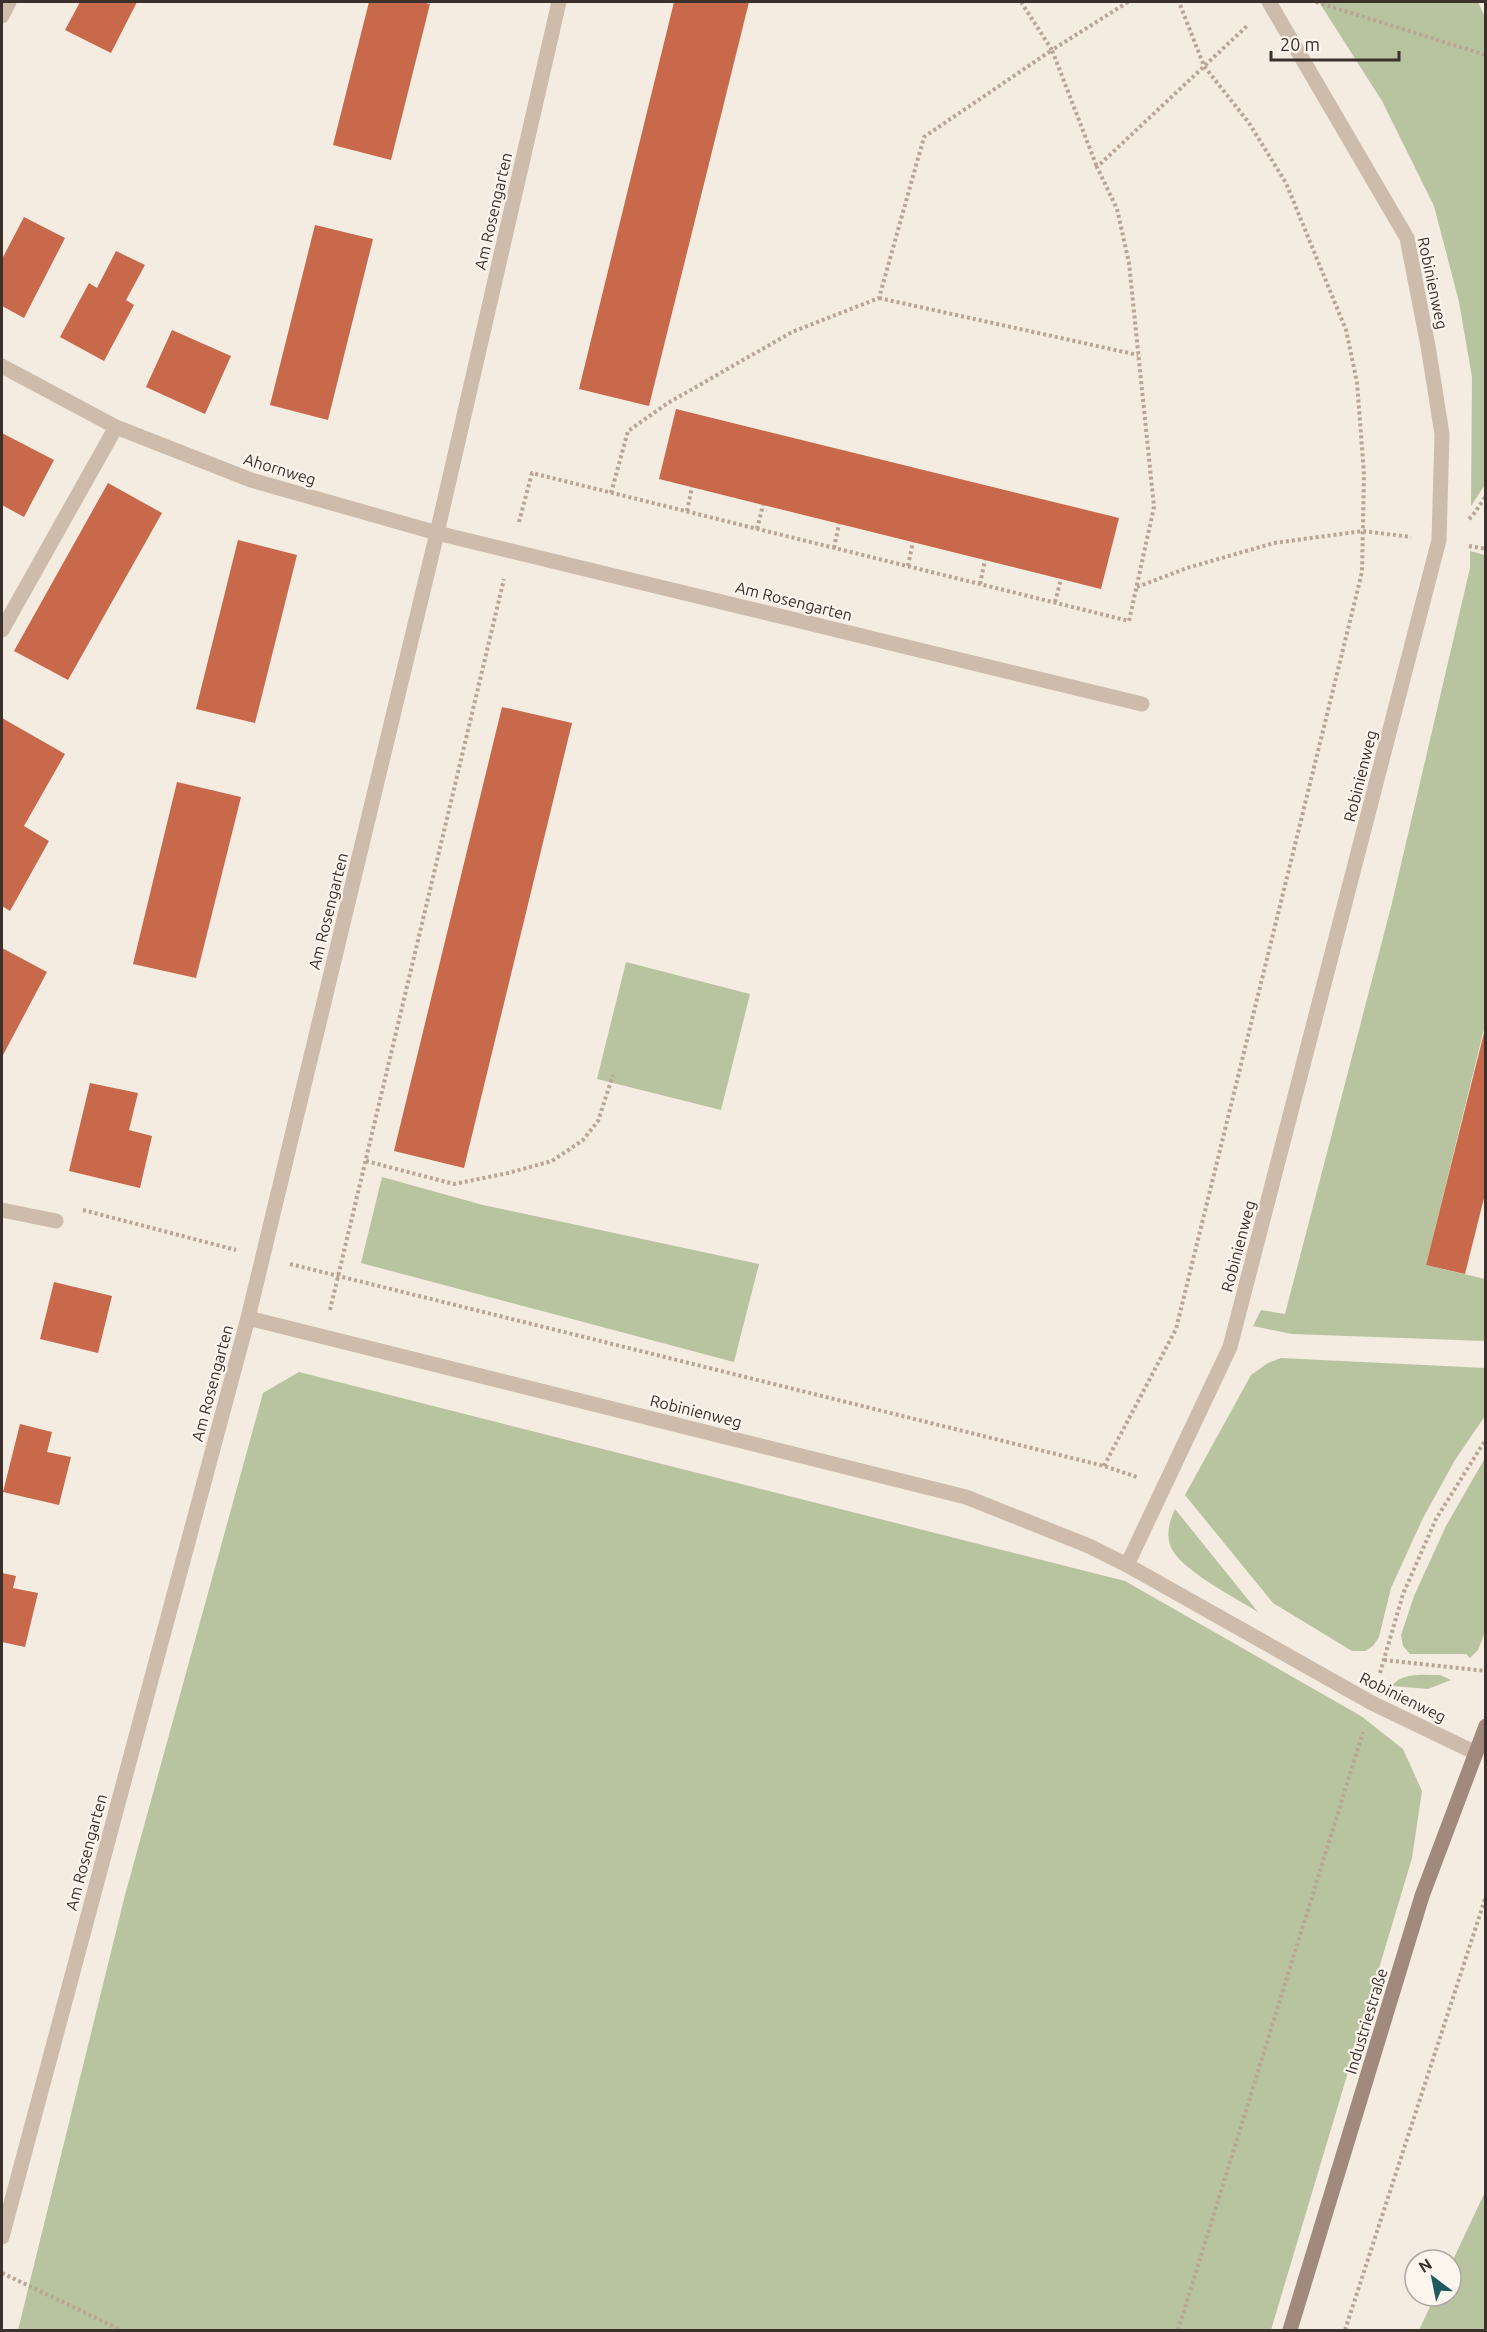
<svg xmlns="http://www.w3.org/2000/svg" width="1487" height="2332" viewBox="0 0 1487 2332" font-family="Ubuntu,sans-serif">
  <rect width="100%" height="100%" fill="#f4ebe1"/>
  <!-- green -->
  <path fill="#b8c4a0" d="M1319 2H1478L1485 17 1486 483 1471 506 1472 377 1459 302 1434 206 1382 101Z
    M1470 551 1485 555V1025L1426 1265 1485 1279V1341L1292 1334 1253 1326 1261 1310 1285 1314 1392 903 1470 568Z
    M626 962 750 994 721 1110 597 1079Z
    M382 1177 483 1205 759 1264 734 1362 361 1263Z
    M1281 1358 1485 1368V1416L1455 1460 1423 1518 1391 1588 1379 1637 1373 1646 1365 1651H1352L1273 1603 1185 1495 1251 1375 1268 1363Z
    M299 1372 1125 1581 1361 1716 1403 1749 1422 1791 1412 1858 1271 2330H18L125 1895 263 1393Z
    M1485 1458V1632L1478 1650 1470 1658 1466 1654H1410L1403 1646 1401 1635 1414 1596 1446 1526Z
    M1175 1509 1258 1612C1236 1598 1178 1569 1170 1545 1166 1532 1170 1520 1175 1509Z
    M1440 1675 1451 1680 1428 1689 1392 1686C1401 1672 1425 1675 1440 1675Z
    M1485 2192V2330H1419L1435 2296H1451V2264Z"/>
  <!-- building -->
  <path fill="#c8694b" d="M80 2H137L111 53 65 30Z
    M369 2H422L430 4 391 160 333 145Z
    M674 2H749L649 406 579 389Z
    M24 217 65 238 24 318 2 306V259Z
    M315 225 373 239 328 420 270 405Z
    M116 251 145 265 126 300 134 305 104 361 60 337 89 283 97 288Z
    M172 330 231 356 205 414 146 387Z
    M676 409 1119 518 1101 589 659 479Z
    M2 433 54 460 24 517 2 505Z
    M108 483 162 513 68 680 14 651Z
    M238 540 297 555 255 723 196 709Z
    M502 707 572 723 464 1168 394 1151Z
    M2 718 65 754 24 826 49 841 10 911 2 906Z
    M177 782 241 797 196 978 133 964Z
    M2 948 47 972 2 1057Z
    M1485 1029 1486 1190 1465 1274 1426 1265Z
    M90 1083 138 1093 129 1130 152 1136 140 1188 69 1171Z
    M54 1282 112 1296 98 1353 40 1339Z
    M20 1424 52 1432 47 1452 71 1457 59 1505 3 1492Z
    M2 1573 16 1576 13 1588 38 1593 25 1647 2 1642Z"/>
  <g fill="none" stroke-linecap="round" stroke-linejoin="round">
    <!-- path -->
    <path stroke="#b9a596" stroke-width="4" stroke-dasharray="3 3" stroke-linecap="butt" d="M1021 2 1052 50 1128 2
      M1316 2 1486 55
      M879 298 1138 355
      M611 493 628 431 668 403 792 332 879 298 924 137 1052 50 1097 167
      M687 511 692 487
      M1469 519 1473 515 1486 496
      M519 522 532 473 1129 621 1154 507 1129 263 1117 209 1097 167 1248 25
      M757 529 763 505
      M1469 546 1486 549
      M834 548 839 524
      M908 566 913 542
      M980 584 985 560
      M1137 587 1187 568 1274 543 1363 531 1411 537
      M1055 602 1061 579
      M366 1161 454 1184 508 1173 552 1161 583 1140 598 1121 613 1075
      M83 1210 236 1250
      M290 1264 1104 1466 1137 1477
      M330 1310 504 579
      M1104 1466 1176 1329 1362 572 1364 474 1357 382 1346 330 1286 183 1249 123 1204 66 1179 2
      M1384 1660 1486 1671
      M1380 1673 1403 1594 1436 1519 1486 1439
      M2 2273 121 2330
      M1178 2330 1363 1732
      M1345 2330 1486 1896"/>
    <!-- street -->
    <path stroke="#cdbbac" stroke-width="15" d="M2 16 9 2
      M2 366 116 427 251 480 437 533 1142 704
      M2 630 116 427
      M2 1210 56 1221
      M248 1318 966 1497 1089 1546 1127 1565 1372 1703 1476 1753
      M1127 1565 1230 1347 1439 540 1442 434 1428 346 1407 238 1269 2
      M2 2237 248 1318 437 533 559 2"/>
    <!-- secondary -->
    <path stroke="#a18a7d" stroke-width="15" d="M1290 2330 1422 1896 1486 1726"/>
  </g>
  <g text-anchor="middle" dominant-baseline="central" stroke-width="4.5" stroke-linejoin="round" paint-order="stroke">
    <!-- street labels -->
    <g font-size="16" fill="#3b302b" stroke="#fbf5ee">
      <text transform="translate(493 211) rotate(-77)">Am Rosengarten</text>
      <text transform="translate(1433 283) rotate(78)">Robinienweg</text>
      <text transform="translate(280 469) rotate(17)">Ahornweg</text>
      <text transform="translate(794 601) rotate(14)">Am Rosengarten</text>
      <text transform="translate(1360 776) rotate(-76)">Robinienweg</text>
      <text transform="translate(328 911) rotate(-76)">Am Rosengarten</text>
      <text transform="translate(1238 1246) rotate(-75)">Robinienweg</text>
      <text transform="translate(212 1383) rotate(-75)">Am Rosengarten</text>
      <text transform="translate(696 1411) rotate(14)">Robinienweg</text>
      <text transform="translate(1403 1697) rotate(26)">Robinienweg</text>
      <text transform="translate(86 1852) rotate(-75)">Am Rosengarten</text>
      <text transform="translate(1366 2021) rotate(-73)">Industriestraße</text>
    </g>
  </g>
  <!-- border -->
  <rect width="1487" height="2332" fill="none" stroke="#3b302b" stroke-width="6"/>
  <!-- north arrow -->
  <g transform="translate(1433 2278) rotate(328)"><circle r="28" fill="#fbf5ee" stroke="#aea6a0" stroke-width="1.5"/>
  <path d="M0-4.5L10 22L0 15L-10 22Z" fill="#1f5a5e"/>
  <text y="-9" font-size="16" font-weight="bold" text-anchor="middle" fill="#3b302b">N</text>
  </g>
  <!-- scale -->
  <path d="M1271 51v9h128v-9" fill="none" stroke="#3b302b" stroke-width="3"/>
  <text x="1280" y="51" font-size="18" fill="#3b302b" stroke="#fbf5ee" stroke-width="4.5" paint-order="stroke">20 m</text>
</svg>
